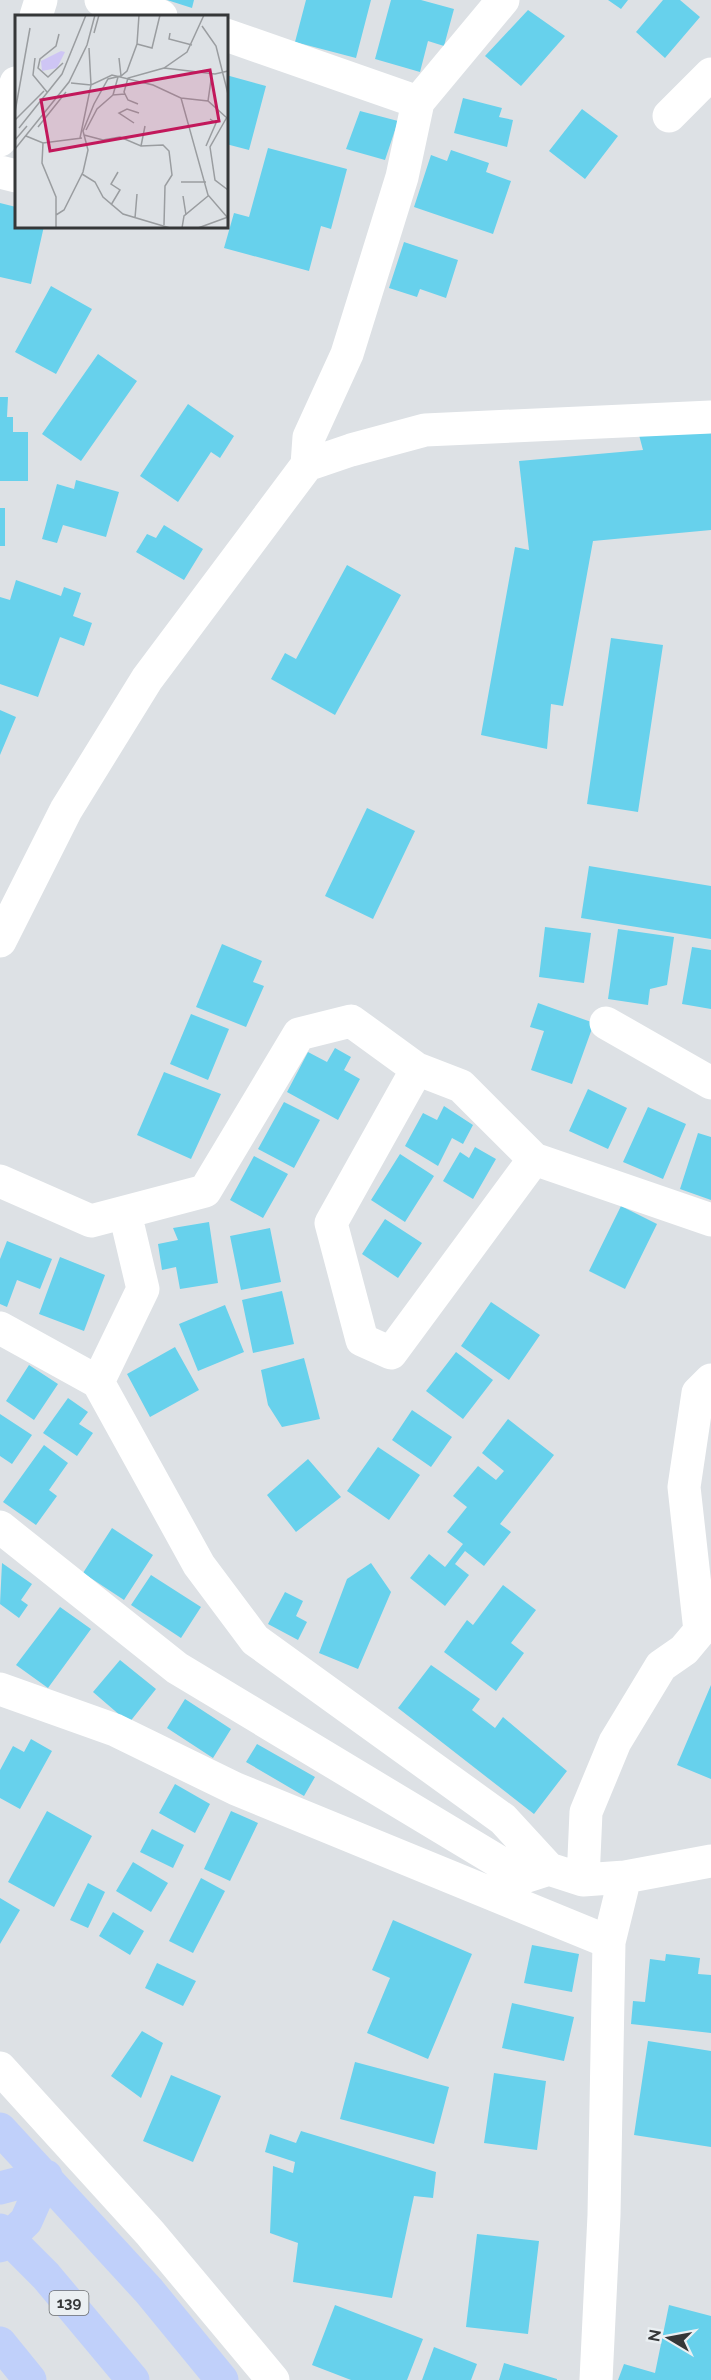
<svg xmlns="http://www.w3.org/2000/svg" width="711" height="2380" viewBox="0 0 711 2380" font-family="Raleway,sans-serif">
  <rect width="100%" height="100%" fill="#dde1e5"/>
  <!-- building -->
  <path fill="#67d1ec" d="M167 0H194L192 8Z
    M306 0H371L356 58 295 42Z
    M391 0H421L454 9 444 46 428 41 420 72 375 59Z
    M608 0H628L621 9Z
    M663 0H680L700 17 665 58 636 32Z
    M528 10 565 36 521 86 485 56Z
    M226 75 266 86 249 150 226 144Z
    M463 98 502 108 499 117 513 120 507 147 454 133Z
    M582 109 618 136 585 179 549 151Z
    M360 111 398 121 385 160 346 149Z
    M268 148 347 169 331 229 321 226 309 271 224 248 234 213 249 217Z
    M451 150 489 163 486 172 511 181 493 234 414 207 431 155 447 161Z
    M0 203 16 207V226H44L31 284 0 277Z
    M404 242 458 260 446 298 420 289 417 297 389 288Z
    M51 286 92 309 56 374 15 352Z
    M98 354 137 381 81 461 42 434Z
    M0 397H8L7 417H13V432H28V481H0Z
    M188 404 234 436 220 458 211 452 178 502 140 476Z
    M711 433V530L593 541 563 706 551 704 547 749 481 735 515 547 529 550 519 461 643 450 639 435Z
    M76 480 119 492 106 537 63 525 57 543 42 539 57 484 74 489Z
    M0 508H5V546H0Z
    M164 525 203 549 184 580 136 552 147 534 156 538Z
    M347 565 401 595 335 715 271 679 285 653 296 659Z
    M16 580 61 596 64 587 81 593 73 616 92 623 84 646 60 637 38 697 0 684V597L10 600Z
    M611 638 663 645 638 812 587 804Z
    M0 710 16 717 0 755Z
    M367 808 415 831 373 919 325 896Z
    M589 866 711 886V939L581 918Z
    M545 927 591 933 584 983 539 977Z
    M618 929 674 937 667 985 650 989 648 1005 608 999Z
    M222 944 262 961 253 982 264 986 246 1027 196 1007Z
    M692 947 711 950V1009L682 1004Z
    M538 1003 594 1023 572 1084 531 1070 544 1031 530 1027Z
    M191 1014 229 1029 208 1080 170 1064Z
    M335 1048 351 1057 344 1070 360 1079 338 1120 287 1092 308 1052 327 1062Z
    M164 1072 221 1094 191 1159 137 1135Z
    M588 1089 627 1108 608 1149 569 1131Z
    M284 1102 320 1120 294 1168 258 1149Z
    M444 1106 473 1125 463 1144 452 1138 438 1166 405 1146 423 1113 437 1120Z
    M648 1107 686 1124 663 1179 623 1162Z
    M698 1133 711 1137V1200L680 1189Z
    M475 1147 496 1159 473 1199 443 1181 460 1152 469 1158Z
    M400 1154 434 1176 405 1222 371 1200Z
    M254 1156 288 1174 263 1218 230 1200Z
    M621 1206 657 1224 625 1289 589 1271Z
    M385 1219 422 1243 398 1278 362 1254Z
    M209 1222 218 1283 180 1289 176 1267 162 1270 158 1244 178 1240 173 1228Z
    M270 1228 281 1282 241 1290 230 1236Z
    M7 1241 52 1259 40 1289 17 1280 7 1307 0 1304V1259Z
    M60 1257 105 1275 84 1331 39 1314Z
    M282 1291 294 1344 253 1353 242 1300Z
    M491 1302 540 1335 509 1380 461 1346Z
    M225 1305 244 1352 198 1371 179 1324Z
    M175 1347 199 1390 150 1417 127 1374Z
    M456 1352 493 1380 463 1419 426 1391Z
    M304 1358 320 1419 282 1427 268 1405 261 1370Z
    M29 1365 58 1384 34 1420 6 1401Z
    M68 1398 88 1412 79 1424 93 1433 77 1456 43 1433Z
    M412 1410 452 1437 431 1467 392 1440Z
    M0 1414 32 1435 12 1464 0 1456Z
    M508 1419 554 1455 500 1524 511 1532 484 1566 465 1551 455 1564 469 1575 445 1606 410 1578 429 1554 445 1567 463 1544 447 1532 467 1507 453 1496 478 1466 496 1480 504 1471 482 1453Z
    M44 1445 68 1463 49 1490 57 1496 36 1525 3 1502Z
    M378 1447 420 1475 389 1520 347 1491Z
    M308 1459 341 1497 296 1532 267 1495Z
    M112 1528 153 1555 124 1600 83 1573Z
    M2 1563 32 1584 21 1600 28 1605 19 1618 0 1604Z
    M371 1563 391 1592 358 1669 319 1653 347 1579Z
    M151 1575 201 1607 181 1638 131 1605Z
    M503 1585 536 1610 511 1643 524 1653 496 1691 444 1652 467 1620 473 1625Z
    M285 1592 303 1601 296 1616 307 1622 298 1640 268 1624Z
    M60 1607 91 1629 48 1688 16 1665Z
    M120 1660 156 1689 129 1723 93 1692Z
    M431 1665 480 1699 472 1710 495 1728 503 1717 567 1771 534 1814 398 1708Z
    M711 1685V1779L677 1765Z
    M185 1699 231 1729 213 1758 167 1728Z
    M31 1739 52 1751 20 1809 0 1798V1770L13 1746 24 1752Z
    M257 1744 315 1777 304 1796 246 1762Z
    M175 1784 210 1804 195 1833 159 1813Z
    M47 1811 92 1836 54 1907 8 1882Z
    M231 1811 258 1823 230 1881 204 1869Z
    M152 1829 184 1845 173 1868 140 1852Z
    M133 1862 168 1883 151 1912 116 1891Z
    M201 1878 225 1891 193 1953 169 1941Z
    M88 1883 105 1892 88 1928 70 1920Z
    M0 1898 20 1910 0 1944Z
    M113 1912 144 1931 130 1955 99 1936Z
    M393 1920 472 1954 428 2059 367 2033 390 1978 372 1970Z
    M532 1945 579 1954 572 1992 524 1983Z
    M666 1954 700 1958 698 1974 711 1975V2033L631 2024 633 2001 645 2002 650 1959 665 1961Z
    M157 1963 196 1981 183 2006 145 1988Z
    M512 2003 574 2017 564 2061 502 2048Z
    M142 2031 163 2043 141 2098 111 2076Z
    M648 2041 711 2051V2147L634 2135Z
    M355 2062 449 2087 434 2144 340 2119Z
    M494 2073 546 2081 537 2150 484 2143Z
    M171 2075 221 2096 193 2162 143 2141Z
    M301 2131 436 2172 433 2198 414 2196 392 2298 293 2282 298 2243 270 2233 273 2166 293 2173 295 2162 265 2152 270 2134 296 2143Z
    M477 2234 539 2241 528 2334 466 2327Z
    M335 2305 423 2339 407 2380H351L312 2365Z
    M669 2305 711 2316V2380H618L624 2364 655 2373Z
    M434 2347 477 2364 471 2380H422Z
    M504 2363 557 2379V2380H499Z"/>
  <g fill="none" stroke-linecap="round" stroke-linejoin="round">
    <!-- minor -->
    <path stroke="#fff" stroke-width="33" d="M101 0 161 16
      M36 16 41 0
      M226 35 418 102
      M669 116 711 74
      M0 140 16 83
      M0 172 16 176
      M307 465 309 437 347 354 402 177 418 102 503 0
      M0 941 66 810 147 679 307 465 351 450 425 430 711 417
      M606 1023 711 1083
      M417 1069 331 1223 362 1340 391 1353 534 1159
      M0 1181 91 1221 205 1191 299 1034 351 1021 417 1069 461 1086 534 1159 711 1220
      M0 1328 98 1382 143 1289 125 1213
      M98 1382 199 1565 255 1640 503 1819 549 1869
      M0 1527 177 1668 524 1877 549 1869 583 1880 625 1877 711 1861
      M0 1689 115 1730 236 1789 609 1942
      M583 1880 586 1812 615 1742 661 1666 684 1650 700 1631 684 1487 698 1393 711 1380
      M0 2068 150 2233 273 2380
      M596 2380 604 2215 609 1942 625 1877"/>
    <!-- highway -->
    <path stroke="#c0d0fa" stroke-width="33" d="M0 2129 149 2291 222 2380
      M0 2188 46 2176
      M0 2230 46 2276 133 2380
      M0 2246 26 2221 46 2176
      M0 2343 30 2380"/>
  </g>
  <g text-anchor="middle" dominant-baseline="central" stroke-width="4.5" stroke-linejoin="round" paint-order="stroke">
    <!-- shield labels -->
    <rect fill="#eaeff2" stroke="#6b6e70" stroke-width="1.5" x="49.5" y="2291" width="39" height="24" rx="4.5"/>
    <g font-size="15" font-weight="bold" fill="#353738">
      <text x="69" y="2303">139</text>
    </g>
  </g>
  <!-- overview -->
  <g transform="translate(15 15)">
    <rect width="213" height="213" fill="#dde1e5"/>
    <path d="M46 36 50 37 42 53 27 56 26 46Z" fill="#cec5f4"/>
    <path fill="none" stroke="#9a9da0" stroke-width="1.5" d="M187 11 201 31 213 79M79 18 84 0M155 18 154 24 177 30M44 19 41 31 25 44 23 53 33 62 48 48M122 29 137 33 145 0M20 43 18 60 32 77M104 43 106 61M149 53 200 59 213 56M103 62 98 80 110 79M56 68 76 70 97 60 138 70 166 83 193 180 212 202M166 83 193 86 212 103M193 86 197 58M123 89 113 85 109 77 113 63 149 53 172 37 189 0M0 97 15 13M212 102 195 132 200 165 213 175M0 105 29 76M119 108 104 98 112 94 124 98M23 112 51 77M4 113 47 59 71 0M71 115 82 94 98 80M69 120 88 125 105 122 126 131 148 130 154 136 157 160 150 171 149 210M11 121 28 128 67 123M65 123 76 70 74 33M0 125 12 111M28 128 27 148 41 182V213M126 131 130 111M191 131 201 108 195 104M0 134 54 67 72 30 80 0M67 159 80 167 88 182 108 199 155 213M166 167H191M168 181 171 200M96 190 105 175 96 169 103 157M41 200 49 195 68 157 73 135 68 116 79 89 93 64 106 61 112 56 122 29 124 0M120 203 122 179M167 213 169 201 193 181M183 213 213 202"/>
    <path fill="#c2185b" fill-opacity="0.15" stroke="#c2185b" stroke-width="3" d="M195 55 204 106 35 136 26 85Z"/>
    <rect width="213" height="213" fill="none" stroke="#353738" stroke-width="3"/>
  </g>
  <!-- north arrow -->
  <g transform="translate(669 2338) rotate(280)" stroke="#eaeff2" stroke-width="4.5" paint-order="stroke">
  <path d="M0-4.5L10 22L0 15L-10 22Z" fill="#353738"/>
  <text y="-9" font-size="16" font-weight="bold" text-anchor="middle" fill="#353738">N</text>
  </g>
</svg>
